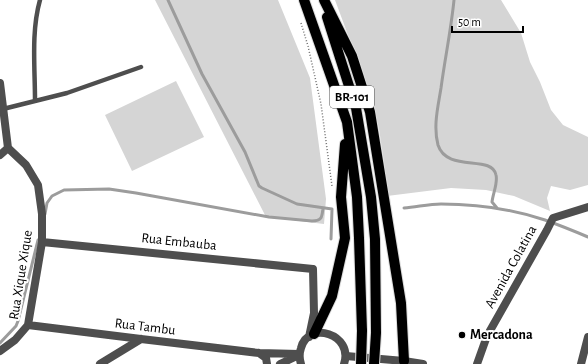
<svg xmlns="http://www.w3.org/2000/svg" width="588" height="364" viewBox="0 0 588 364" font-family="'Alegreya Sans',sans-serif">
  <rect width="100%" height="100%" fill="#fff"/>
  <!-- green -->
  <path fill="#d5d5d5" d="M155 0H278L310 78 326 199 324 224 266 217Z
    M335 0H501L521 33 530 62 540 82 551 110 563 125 588 137V185L570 190 551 186 547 198 550 211 514 196 486 190 451 188 387 196 384 162 379 129 371 97Z
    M176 81 204 137 132 171 105 115Z"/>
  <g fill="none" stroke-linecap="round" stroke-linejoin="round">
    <!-- stream -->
    <path stroke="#9c9c9c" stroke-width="3" d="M168 0 202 74 245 152 259 186 262 188 297 204 332 209 331 239
      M454 0C451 30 445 58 441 88 438 107 433 126 438 145 447 173 492 154 496 175 498 183 493 193 492 202L497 208
      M404 208C417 207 429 204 441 204 476 204 512 209 545 220 559 225 574 231 588 237
      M45 214 47 203 52 196 64 190 109 189 136 193 269 217 312 221C322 221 322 217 323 208
      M0 343 16 326 18 321 38 240"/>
    <!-- primary casing -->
    <g stroke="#dbdbdb" stroke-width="12">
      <path id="primary" d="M304 0 347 122 357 197 359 238 362 331
        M324 0 352 56 370 112 401 303 404 361
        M327 17 356 108 371 197 375 239 376 333
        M314 334 332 296 345 238 341 197 345 144"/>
    </g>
    <!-- path -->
    <path stroke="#707070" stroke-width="1.5" stroke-dasharray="1 2" stroke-linecap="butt" d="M301 23 308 46 321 104 332 186"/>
    <!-- service -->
    <path stroke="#4e4e4e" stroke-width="4.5" d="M35 100C35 67 31 32 40 0
      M3 109 67 93 141 67"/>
    <!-- minor -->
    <path stroke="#4e4e4e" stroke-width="8" d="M0 83 8 148 26 165 38 185 42 214V242L28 325 15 340 0 351
      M0 155 8 148
      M42 242 313 269 314 313 309 337
      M28 325 141 339 259 353 299 354
      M259 353 266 358 267 364
      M100 364 141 339
      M280 364 299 355
      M301 364C299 358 299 354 301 348 308 320 354 334 344 364
      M477 364 487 336 547 230 553 218 588 207"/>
    <!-- tertiary -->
    <path stroke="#4e4e4e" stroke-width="8" d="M346 356 404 361 423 364
      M581 364 588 337"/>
    <!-- primary -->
    <use href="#primary" stroke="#000" stroke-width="10"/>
    <!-- primary-bridge casing -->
    <g stroke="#dbdbdb" stroke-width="12" stroke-linecap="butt">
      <path id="primary-bridge" d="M361 364 362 331
        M374 364 376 333"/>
    </g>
    <!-- primary-bridge -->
    <use href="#primary-bridge" stroke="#000" stroke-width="10"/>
  </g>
  <!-- markers -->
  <circle fill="#000" stroke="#fff" stroke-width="1.5" cx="462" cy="335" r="4"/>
  <g text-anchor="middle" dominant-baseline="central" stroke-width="4" stroke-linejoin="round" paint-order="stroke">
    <!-- shield labels -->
    <rect fill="#fff" stroke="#4c4c4c" stroke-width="1" x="330" y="86" width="44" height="22" rx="3"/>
    <g font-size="13" font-weight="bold" fill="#000">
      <text x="352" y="97">BR-101</text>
    </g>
    <!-- street labels -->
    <g font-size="14" fill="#000" stroke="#fff">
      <text transform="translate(179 242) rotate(6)">Rua Embauba</text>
      <text transform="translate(511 267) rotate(-61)">Avenida Colatina</text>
      <text transform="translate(21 275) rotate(-81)">Rua Xique Xique</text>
      <text transform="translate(145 327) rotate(7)">Rua Tambu</text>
    </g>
    <!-- poi labels -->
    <g font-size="14" font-weight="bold" fill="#000" stroke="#fff" text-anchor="start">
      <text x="470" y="335">Mercadona</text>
    </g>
  </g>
  <!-- scale -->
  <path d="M452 26v6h71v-6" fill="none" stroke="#000000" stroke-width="2"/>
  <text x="458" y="26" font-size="12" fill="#000000" stroke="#ffffff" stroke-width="3" paint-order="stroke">50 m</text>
</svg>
